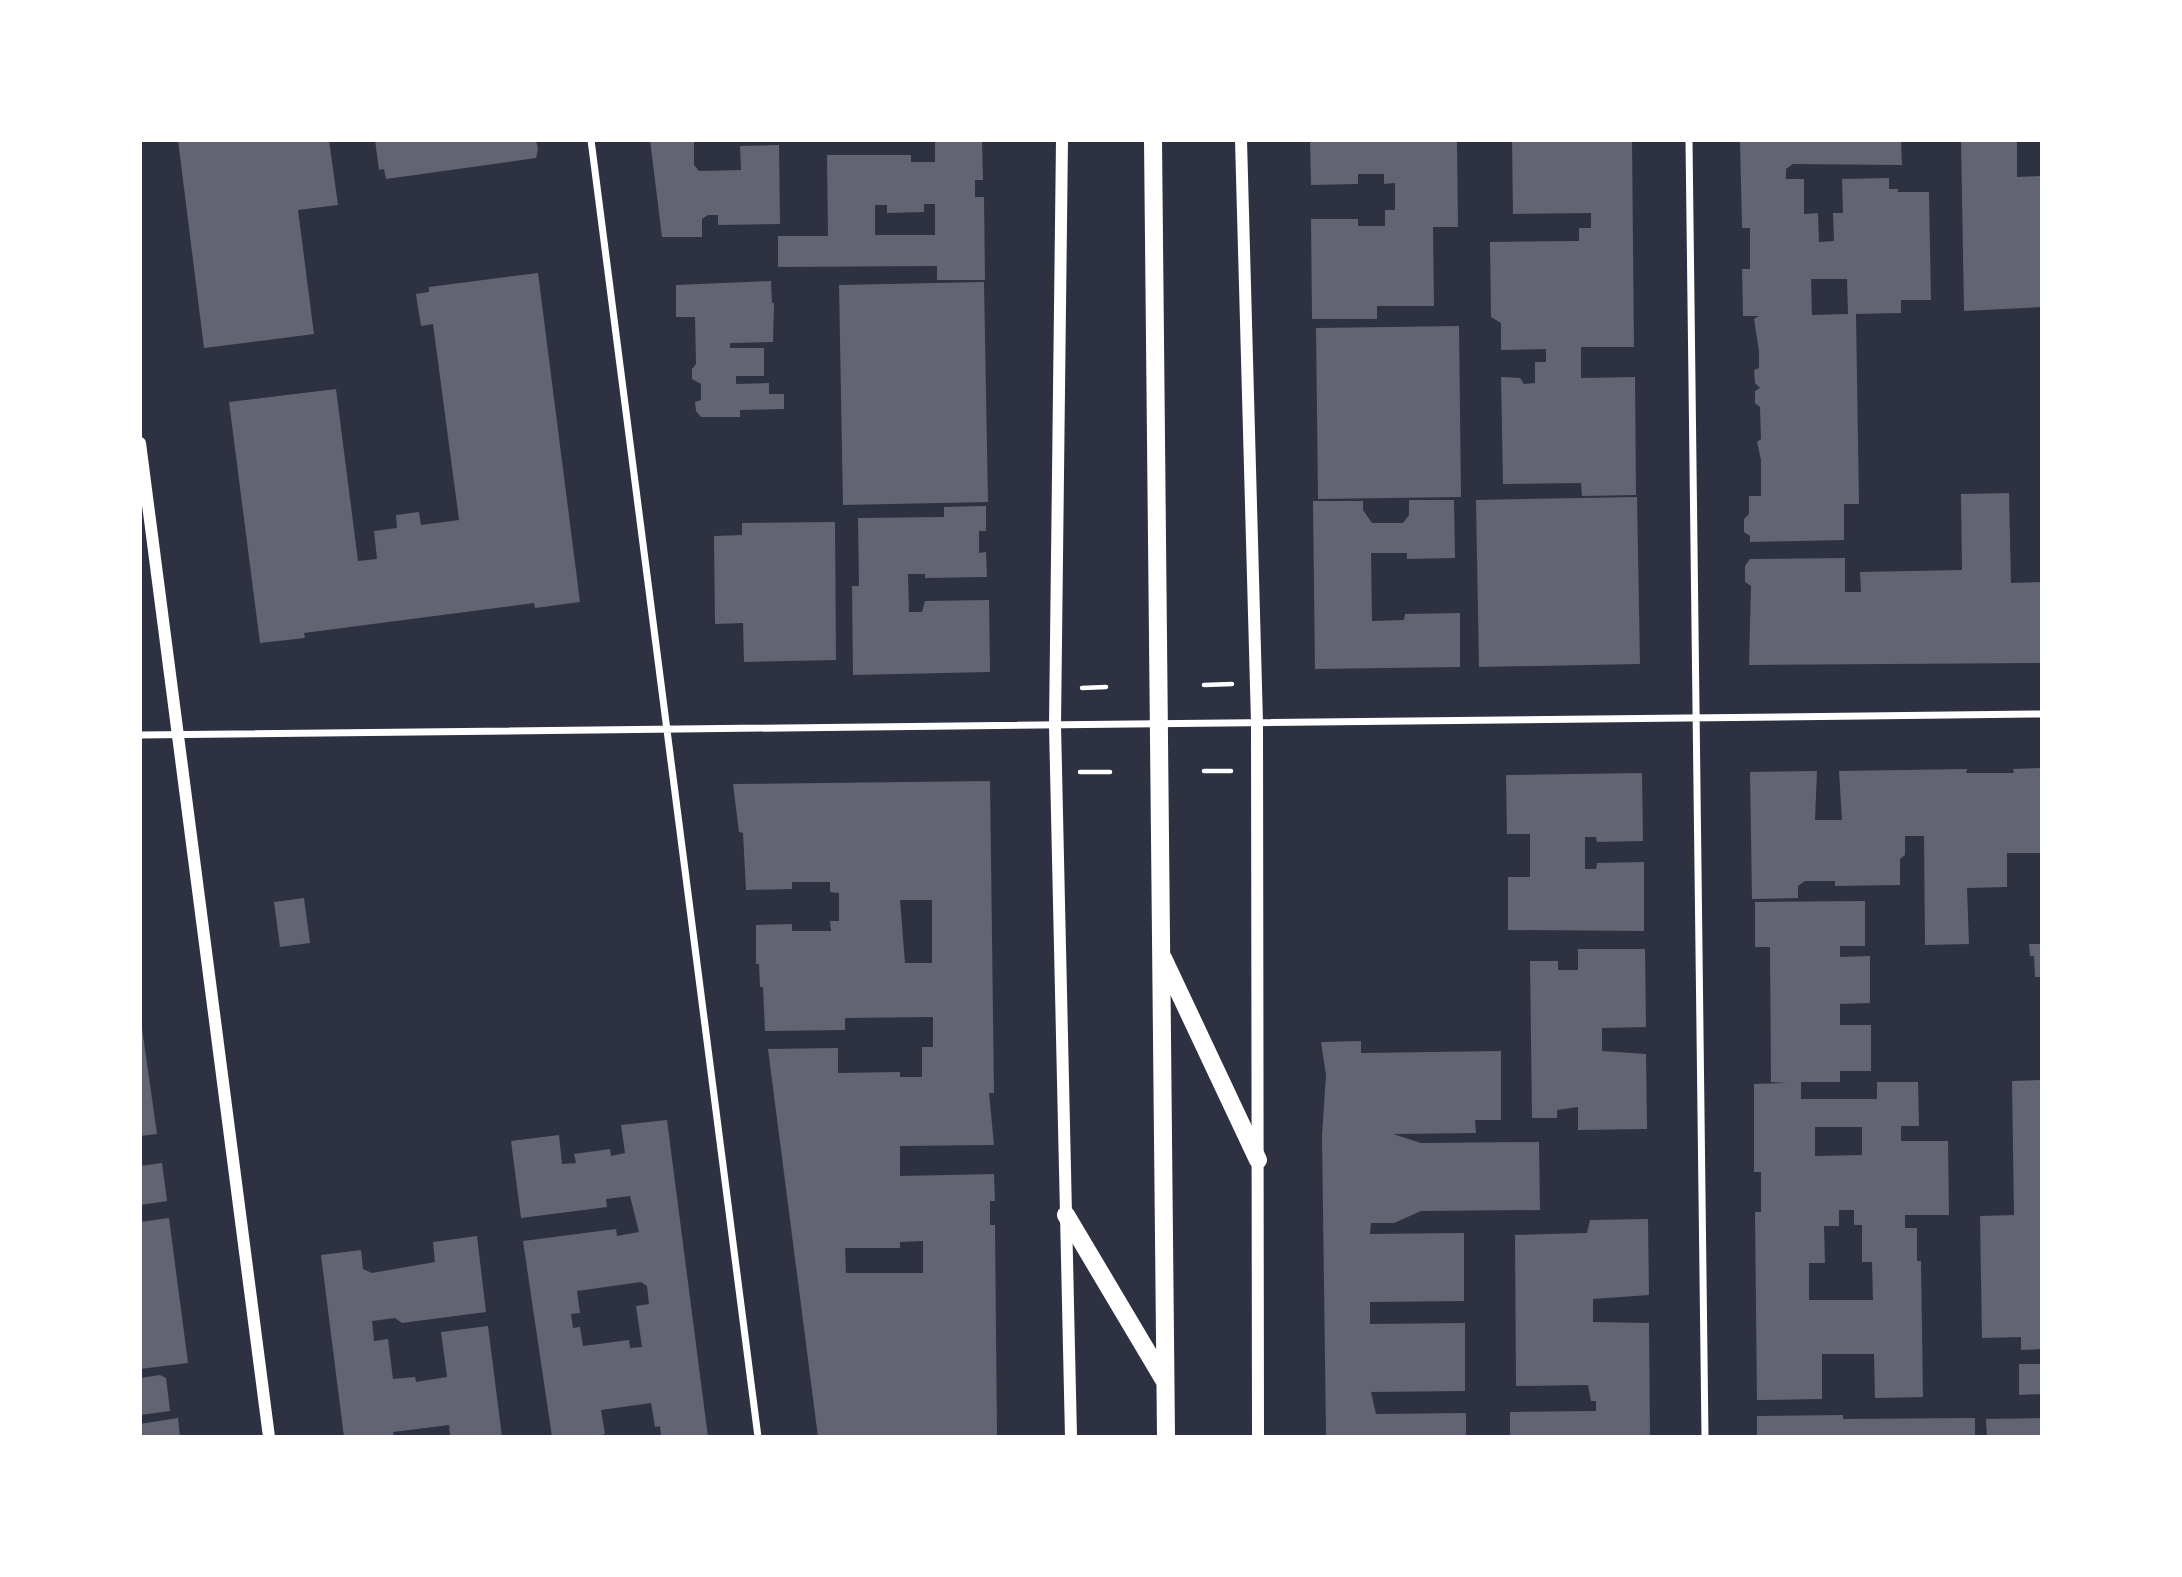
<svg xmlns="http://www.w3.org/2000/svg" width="2182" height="1577" viewBox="0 0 2182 1577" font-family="Rubik,sans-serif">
  <rect width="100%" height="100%" fill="#2d3142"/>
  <!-- building -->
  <path fill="#626471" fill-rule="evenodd" d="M178 140H329L338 205 298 210 314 334 204 348Z
    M375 140H536L538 149 536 158 386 179 384 169 379 170Z
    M650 140H694V165L699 171 741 170 740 146 779 145 780 224 718 225V215H708L702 219V237H662Z
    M935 140H982L983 180H975V197H984L985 280H937V266L778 267V236H828L827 155H911V162H935ZM924 204H935V235H875V205H887V213L924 212Z
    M1310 140H1457L1458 227H1433L1434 306H1377V319H1312L1311 219H1358V226H1385V210H1395V183L1384 184V174H1358V184L1311 185Z
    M1512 140H1632L1634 347H1581V378L1635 377 1636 495 1582 496 1581 483 1503 484 1501 377 1520 378 1524 384 1535 383V362H1546V349L1501 350V323L1491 317 1490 242 1579 241V228H1591V213L1513 214Z
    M1740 140H1901L1902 165 1793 164 1786 169V179H1804V214L1818 213 1819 242 1834 241 1833 213H1843L1842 179 1889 178V189H1898V192H1929L1931 300H1901V313L1856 314 1859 504H1844V540L1750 542V536L1744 532V519L1749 514V496H1761V460L1757 442 1761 439 1760 407 1755 403V391L1760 388 1755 383 1754 370 1759 368V351L1754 319 1759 316H1743L1742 269H1750V228H1742ZM1811 279H1847L1848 314 1812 315Z
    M1961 140H2017V177L2041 176 2042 307 1964 311Z
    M538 273 580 602 535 608 534 603 496 608 304 633 305 638 260 643 229 402 336 389 358 561 377 559 374 531 397 528 396 515 419 512 421 525 459 520 433 324 421 326 416 294 429 292V287Z
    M771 281 772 303H774L773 342 730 343V348H764V376H736V384L769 383V394H784V409L740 410V417H701L696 411 695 402 701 400V384L692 379V369L696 364 695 317H676V285Z
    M984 282 988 502 843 505 839 285Z
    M1459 326 1461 497 1318 499 1316 328Z
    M2009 493 2011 583 2042 582V663L1749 665 1751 586 1745 582V566L1750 559 1845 558V592H1861L1860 572 1962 570 1961 494Z
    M1637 497 1640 664 1479 667 1476 500Z
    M1409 500H1454L1455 558 1407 559V553H1371L1372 621 1404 620 1405 614 1460 613V667L1315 669 1313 501H1363V510L1372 523H1403L1409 515Z
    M986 506V531H979V553L986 552 987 577 925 578V574H908L909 612H922L925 601 989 600 990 672 853 675 852 586H859L858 518 944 517V507Z
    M835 522 836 660 744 662 743 623 715 624 714 536 742 535V523Z
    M2042 768V853H2007V887L1967 888 1969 944 1925 945 1924 836H1905V855L1900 859V885L1835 886V881H1805L1798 886V898L1752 899 1750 772 1817 771 1815 820H1842L1839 771 1967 769 1966 773H2014L2013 769Z
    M1642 773 1643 841 1597 842 1596 837H1585V869H1596L1597 863 1644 862V931L1508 930V877H1530V834H1507L1506 775Z
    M990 781 994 1093H989L994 1145 900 1146V1176L994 1174 995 1201H990V1225H995L997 1437H818L768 1049 838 1048V1073L900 1072V1077H922V1047H933V1017L845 1018V1030L765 1031 763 987H760L759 964H756V925L792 924V931H831L830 921H839V893L830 892V882H792V889L746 890 743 833 739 832 733 784ZM900 900H932V963H905ZM923 1241V1273H846L845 1248H900V1242Z
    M304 898 310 943 280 947 274 902Z
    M1865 901V946H1840V957L1870 956V1003L1840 1004V1025H1871V1071H1840V1082H1801V1099H1877V1082H1918L1919 1126H1901V1141H1948L1949 1215H1905V1228H1917V1261H1921L1923 1397 1875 1398 1874 1354H1822V1399L1757 1400 1755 1212H1761V1172H1754V1084L1787 1083 1771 1082 1770 947H1755V902ZM1815 1127H1862V1155L1815 1156ZM1839 1210H1854V1225H1862V1262H1872L1873 1300H1809V1263H1825L1824 1226H1839Z
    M2029 944H2042V977H2035L2034 956H2030Z
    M1578 949H1645L1646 1027 1602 1028V1051L1646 1054 1647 1129 1578 1130V1107L1557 1110V1118H1532L1530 961H1558V970H1578Z
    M140 1014 157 1134 140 1136Z
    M1361 1041V1053L1501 1051V1120H1475L1476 1133 1393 1134 1421 1143 1539 1142 1540 1210 1421 1211 1394 1223H1371L1370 1234 1464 1233V1301L1370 1302V1324L1465 1323V1391L1371 1392 1376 1414 1466 1413V1437L1326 1435 1322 1135 1326 1075 1321 1042Z
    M2042 1080V1349L2021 1350V1337L1982 1338 1980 1216 2014 1215 2012 1081Z
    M667 1120 708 1437H661L660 1426 655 1427 651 1403 601 1410 605 1434 593 1437H552L523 1241 616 1229 617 1236 639 1232 630 1196 606 1199 607 1207 521 1218 511 1141 559 1135 562 1164 576 1163 574 1154 610 1149 611 1156 625 1153 621 1125ZM641 1282 647 1286 649 1304 636 1306 642 1347 630 1348 629 1340 583 1346 580 1327 573 1328 571 1314 580 1313 577 1291Z
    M162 1163 167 1201 140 1205V1166Z
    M169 1218 188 1363 140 1369V1222Z
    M1648 1219 1649 1295 1593 1299V1322L1649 1323 1650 1437H1510V1412L1596 1411V1401H1591L1588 1385 1516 1386 1515 1235 1587 1233 1590 1220Z
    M477 1236 486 1312 402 1323 395 1318 372 1321 374 1341 388 1339 393 1379 415 1377 416 1382 447 1377 441 1332 488 1326 502 1437H450L449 1425 393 1432 394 1437H344L321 1255 361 1250 363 1269 372 1273 435 1262 433 1242Z
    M2019 1364H2042V1394L2019 1395Z
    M160 1375 166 1378 170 1411 140 1415V1378Z
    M1843 1415V1419L1975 1418V1437H1757V1416Z
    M178 1418 180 1437H140V1424Z
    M2042 1418V1437H1987L1986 1419Z"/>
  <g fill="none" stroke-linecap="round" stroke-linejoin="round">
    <!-- path -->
    <path stroke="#fff" stroke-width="4.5" d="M1204 685 1232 684
      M1082 688 1106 687
      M1204 771H1231
      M1080 772H1110"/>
    <!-- minor -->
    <path stroke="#fff" stroke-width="7" d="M591 140 758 1437
      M1689 140 1705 1437
      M140 735 2042 714"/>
    <!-- tertiary -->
    <path stroke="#fff" stroke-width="12" d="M1062 140 1055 725 1071 1437
      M1241 140 1257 723 1258 1437
      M140 443 269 1437"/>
    <!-- primary -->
    <path stroke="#fff" stroke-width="18" d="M1153 140 1166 1437
      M1163 958 1258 1160
      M1066 1215 1164 1380"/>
  </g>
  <!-- border -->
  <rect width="2182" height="1577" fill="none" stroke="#ffffff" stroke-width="284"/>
</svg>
